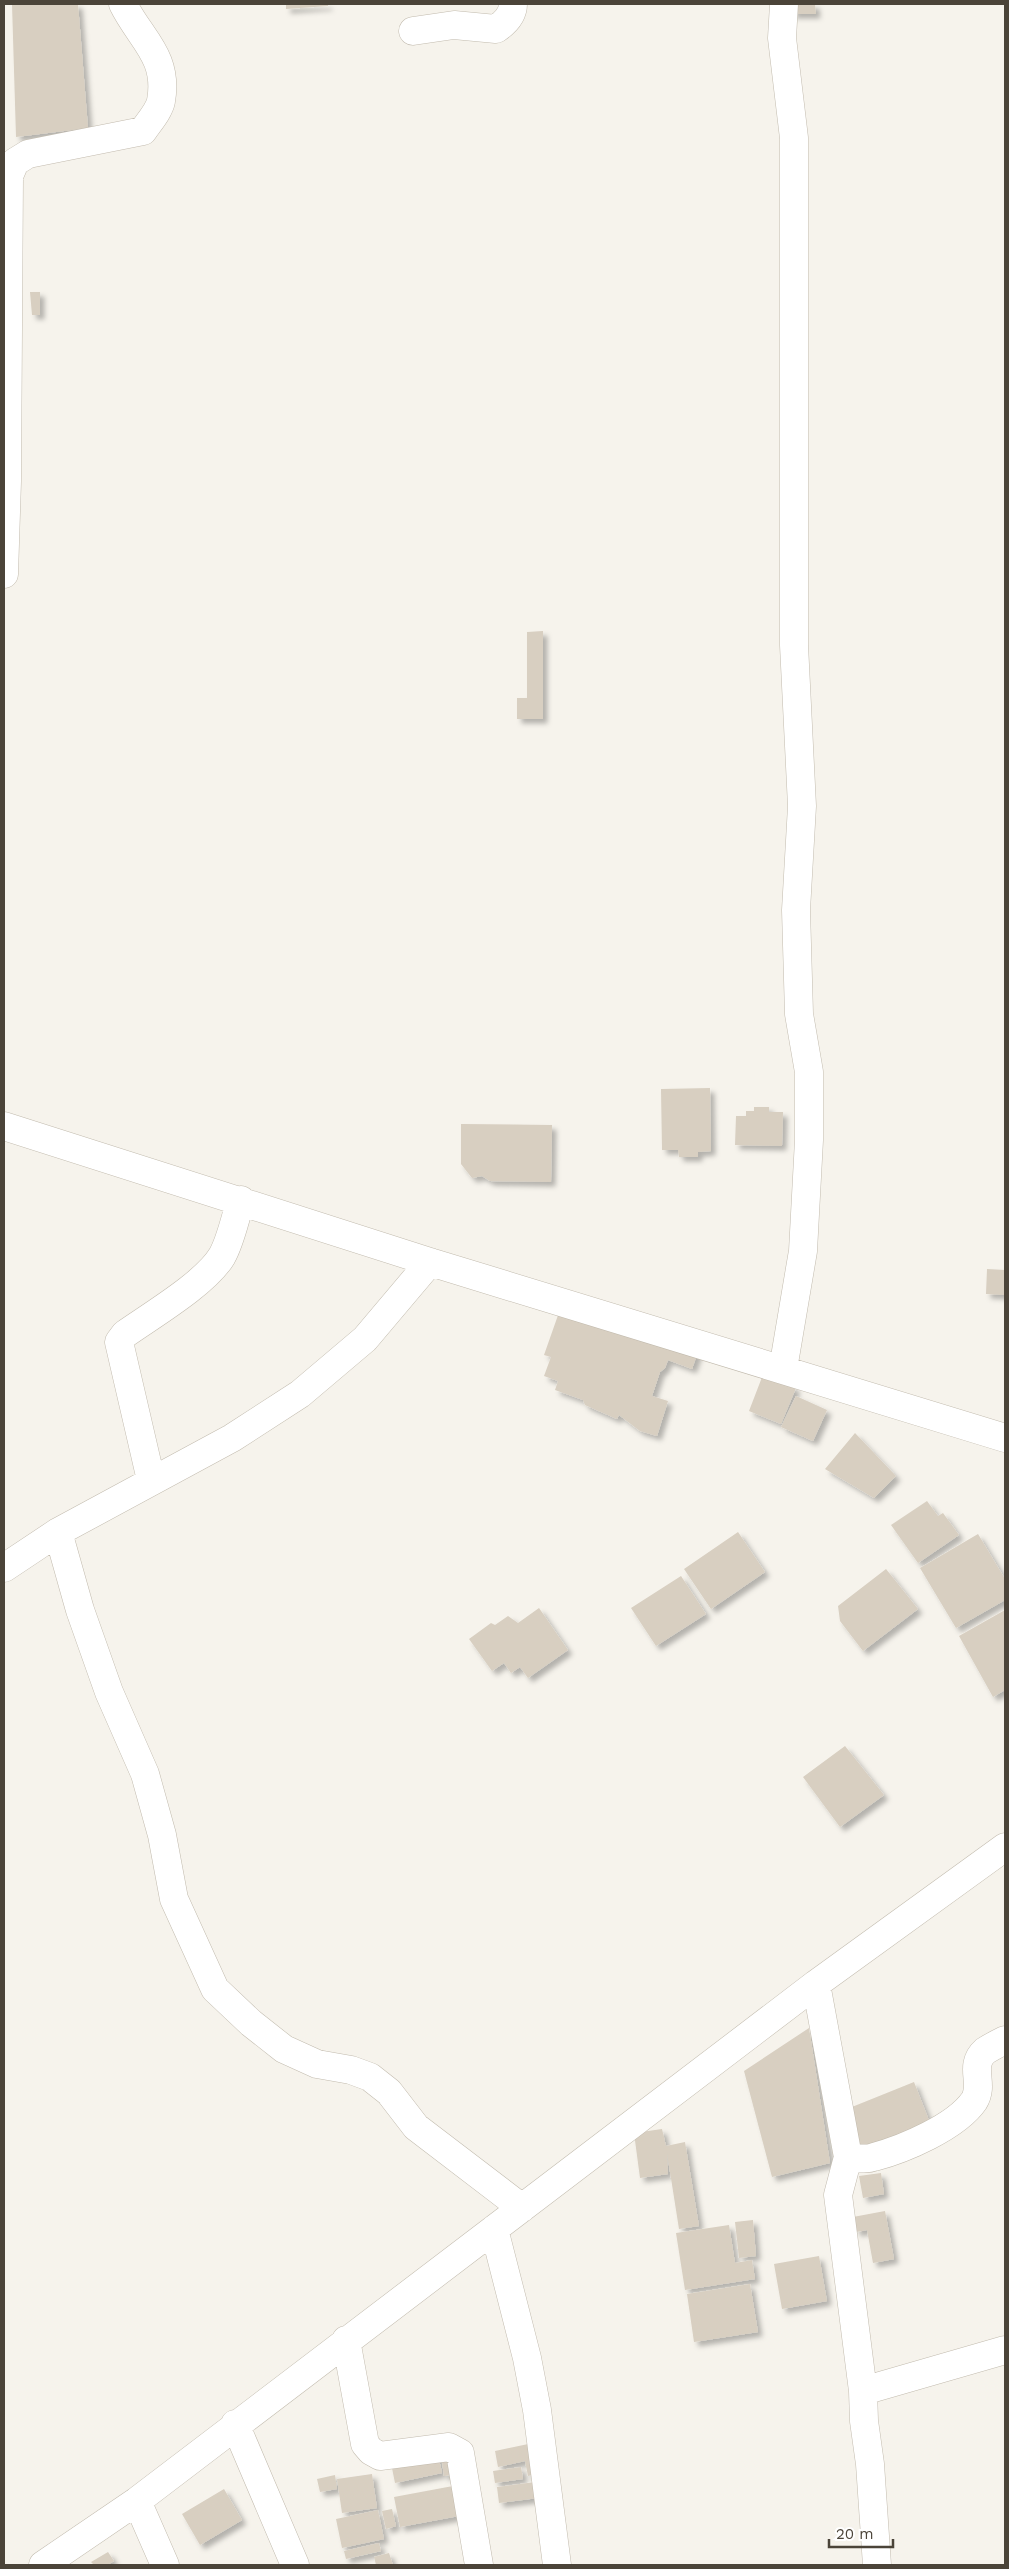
<svg xmlns="http://www.w3.org/2000/svg" width="1009" height="2569" viewBox="0 0 1009 2569" font-family="'Work Sans',sans-serif">
  <defs>
    <filter id="shadow"><feDropShadow dx="4.5" dy="4.5" stdDeviation="2.5" flood-color="#0004"/></filter>
  </defs>
  <rect width="100%" height="100%" fill="#f6f3ec"/>
  <!-- building -->
  <path fill="#d8cfc1" filter="url(#shadow)" d="M12 4H78L88 128 16 137Z
    M286 4H328V6L286 9Z
    M793 4H815L816 14H791Z
    M30 292H40V315H32Z
    M543 631V719H517V698H527V632Z
    M710 1088 711 1151 698 1152V1157H679L678 1150H662L661 1089Z
    M754 1107H769V1112H783L782 1146 735 1145 736 1116H746V1111H754Z
    M461 1124 552 1125 551 1182 490 1181 482 1176 472 1178 461 1164Z
    M987 1269 1005 1270V1295L986 1294Z
    M563 1301 699 1349 692 1369 668 1360 665 1368 660 1372 652 1396 668 1401 657 1436 640 1431 619 1415 617 1419 585 1405 583 1400 555 1390 558 1381 544 1376 551 1357 544 1355Z
    M764 1372 796 1388 781 1424 749 1411Z
    M796 1396 827 1410 813 1441 781 1427Z
    M855 1433 896 1476 874 1498 825 1469Z
    M927 1501 938 1516 943 1513 959 1535 918 1563 891 1525Z
    M738 1532 765 1572 711 1609 684 1569Z
    M978 1534 1005 1579V1600L956 1628 920 1568Z
    M886 1569 918 1609 863 1651 840 1621 838 1606Z
    M681 1576 706 1614 656 1646 631 1608Z
    M539 1608 568 1650 528 1678 520 1667 511 1673 504 1663 492 1671 469 1639 491 1623 495 1625 508 1616 518 1623Z
    M1005 1610V1690L993 1697 959 1636Z
    M845 1746 884 1795 840 1827 803 1777Z
    M809 2028 830 2163 772 2177 744 2071Z
    M914 2082 930 2123 858 2151 842 2111Z
    M662 2129 666 2146 685 2142 699 2226 679 2229 667 2153 668 2174 640 2178 634 2133Z
    M881 2173 884 2194 863 2198 859 2176Z
    M885 2211 894 2259 873 2263 867 2230 856 2232 853 2217Z
    M753 2220 756 2256 739 2258 735 2222Z
    M729 2225 735 2263 752 2260 755 2279 685 2290 676 2233Z
    M819 2256 827 2301 782 2309 774 2264Z
    M750 2284 758 2332 694 2342 687 2294Z
    M533 2443 540 2473 528 2476 525 2461 498 2467 495 2451Z
    M453 2452 457 2474 444 2476 441 2454Z
    M438 2454 442 2473 395 2483 391 2463Z
    M521 2467 523 2479 495 2483 493 2471Z
    M372 2474 377 2508 342 2513 337 2479Z
    M335 2475 337 2489 320 2492 317 2479Z
    M543 2481 546 2497 499 2503 497 2487Z
    M453 2486 459 2516 400 2527 394 2497Z
    M224 2489 242 2520 200 2545 182 2514Z
    M392 2509 396 2526 386 2529 382 2511Z
    M378 2510 384 2539 342 2548 336 2519Z
    M379 2543 381 2551 346 2559 344 2551Z
    M108 2552 114 2561 107 2565H94L91 2562Z
    M389 2553 393 2565H376L374 2557Z"/>
  <g fill="none" stroke-linecap="round" stroke-linejoin="round">
    <!-- minor casing -->
    <g stroke="#c2bbae" stroke-width="29">
      <path id="minor" d="M413 31 454 25 496 29C505 23 513 15 513 4
        M4 574 7 481 9 176 15 162 28 154 143 131C149 122 159 111 161 101 169 56 140 39 123 4
        M4 1126 430 1262 1005 1438
        M783 1369 803 1251 809 1140V1072L799 1014 796 910 802 806 794 645V138L782 38 784 4
        M151 1480 119 1342 125 1334C152 1315 206 1283 222 1256 231 1240 235 1218 241 1200
        M58 1532 80 1610 109 1692 145 1774 162 1835 174 1899 215 1989 251 2023 284 2049 317 2064 351 2070 370 2077 389 2092 416 2127 522 2208
        M4 1568 58 1532 232 1438 300 1394 365 1339 430 1262
        M816 1984 848 2157 838 2195 863 2391 864 2421 870 2464 877 2565
        M848 2157C856 2158 866 2160 874 2157 904 2149 956 2127 974 2101 985 2084 968 2066 985 2051 991 2047 999 2043 1005 2040
        M494 2229 527 2358 537 2410 557 2565
        M346 2340 365 2444 371 2451 380 2456 449 2447 460 2453 479 2565
        M863 2391 1005 2350
        M235 2424 295 2565
        M137 2501 165 2565
        M43 2565 137 2501 816 1984 1005 1847"/>
    </g>
    <!-- minor -->
    <use href="#minor" stroke="#fff" stroke-width="28"/>
  </g>
  <!-- border -->
  <rect width="1009" height="2569" fill="none" stroke="#4b4439" stroke-width="10"/>
  <!-- scale -->
  <path d="M829 2539v8h64v-8" fill="none" stroke="#4b4439" stroke-width="2.5"/>
  <text x="836" y="2539" font-size="15" fill="#4b4439" stroke="#ffffff" stroke-width="4" paint-order="stroke">20 m</text>
</svg>
